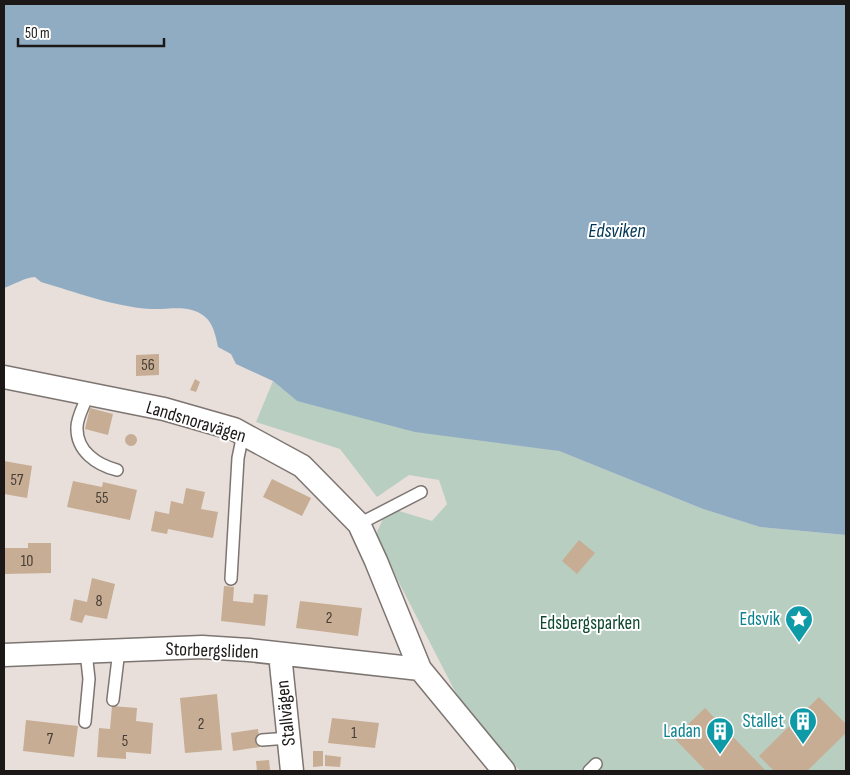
<svg xmlns="http://www.w3.org/2000/svg" width="850" height="775" viewBox="0 0 850 775" font-family="'Sofia Sans Condensed',sans-serif">
  <rect width="100%" height="100%" fill="#e8dfdb"/>
  <!-- green -->
  <path fill="#b8cec0" d="M273 381 297 401 559 451 703 509 760 527 846 535V771H520L459 699 375 536 384 517 396 510 432 521 447 504 439 480 409 475 377 497 340 449 256 422Z"/>
  <!-- water -->
  <path fill="#90acc3" d="M4 4H846V535L760 527 703 509 559 451 415 432 297 401 273 381 236 364 231 354 218 347C216 337 213 322 204 316 188 304 169 310 151 309 114 307 76 292 41 282L35 277C24 278 15 284 4 288Z"/>
  <!-- building -->
  <path fill="#c6ad93" d="M159 354V375L136 376V355Z
    M195 379 200 382 196 392 190 390Z
    M90 408 113 414 108 435 85 429Z
    M125 440a6 6 0 1 1 12 0a6 6 0 1 1-12 0Z
    M4 461 32 466 27 498 4 494Z
    M272 479 311 498 302 516 263 497Z
    M73 481 102 487 103 482 137 490 130 520 67 507Z
    M186 488 205 492 201 509 218 512 213 538 168 529 167 534 151 531 155 511 169 514 171 501 183 504Z
    M579 540 595 553 577 574 562 561Z
    M28 543H51V573L4 574V548H28Z
    M92 578 115 584 107 619 85 615 82 623 70 620 74 599 87 602Z
    M224 586 234 587 233 601 253 603 254 594 268 595 265 626 221 621Z
    M300 601 362 608 358 636 296 628Z
    M217 694 222 750 185 753 180 698Z
    M819 697 846 724V733L807 771H774L759 756Z
    M112 706 137 708 136 721 153 723 151 754 126 752V759L97 757 99 728 110 729Z
    M705 708 766 771H706L674 738Z
    M332 718 379 723 375 748 328 743Z
    M26 720 78 726 74 757 23 751Z
    M258 729 260 747 233 751 231 733Z
    M313 751H323V766L313 767Z
    M325 755 341 757 340 767 325 766Z
    M269 760 270 770 257 771 256 761Z"/>
  <g fill="none" stroke-linecap="round" stroke-linejoin="round">
    <!-- service casing -->
    <g stroke="#7d7571" stroke-width="14">
      <path id="service" d="M88 394C85 404 77 417 77 427 76 451 97 465 117 470
        M359 524 421 492
        M231 579 238 458 243 434
        M113 700 119 650
        M85 722 89 679 86 652
        M262 740 289 738
        M589 771 596 764"/>
    </g>
    <!-- minor casing -->
    <g stroke="#7d7571" stroke-width="25">
      <path id="minor" d="M4 377 164 409 234 429 302 466 359 524 376 561 420 669 504 771
        M280 654 292 771
        M4 655 202 647 249 650 420 669"/>
    </g>
    <!-- service -->
    <use href="#service" stroke="#fff" stroke-width="11"/>
    <!-- minor -->
    <use href="#minor" stroke="#fff" stroke-width="22"/>
  </g>
  <!-- icons -->
  <defs>
    <g id="sight-pin" transform="scale(1.4375)"><path d="M0 17L-7.5 6A9.5 9.5 0 1 1 7.5 6Z" fill="#0f9aa8" stroke="#fff"/><path d="M0-6L1.8-2.2L6-1.7L2.9 1.2L3.7 5.4L0 3.3L-3.7 5.4L-2.9 1.2L-6-1.7L-1.8-2.2Z" fill="#fff"/></g>
    <g id="building-pin" transform="scale(1.4375)"><path d="M0 17L-7.5 6A9.5 9.5 0 1 1 7.5 6Z" fill="#0f9aa8" stroke="#fff"/><path d="M-4-6H4V6H1V3H-1V6H-4ZM-2.5-4.3h1.7v1.8h-1.7ZM.8-4.3h1.7v1.8H.8ZM-2.5-1h1.7V.8h-1.7ZM.8-1h1.7V.8H.8Z" fill="#fff"/></g>
  </defs>
  <g fill-rule="evenodd">
    <use href="#sight-pin" x="799" y="619"/>
    <use href="#building-pin" x="803" y="721"/>
    <use href="#building-pin" x="720" y="731"/>
  </g>
  <g text-anchor="middle" dominant-baseline="central" stroke-width="4" stroke-linejoin="round" paint-order="stroke">
    <!-- number labels -->
    <g font-size="16" fill="#463d36">
      <text x="148" y="365">56</text>
      <text x="17" y="480">57</text>
      <text x="102" y="498">55</text>
      <text x="27" y="561">10</text>
      <text x="99" y="601">8</text>
      <text x="329" y="618">2</text>
      <text x="201" y="724">2</text>
      <text x="354" y="733">1</text>
      <text x="50" y="739">7</text>
      <text x="125" y="741">5</text>
    </g>
    <!-- street labels -->
    <g font-size="19" fill="#1b1817" stroke="#fff">
      <text transform="translate(196 422) rotate(17)">Landsnoravägen</text>
      <text transform="translate(212 651) rotate(2)">Storbergsliden</text>
      <text transform="translate(286 713) rotate(-96)">Stallvägen</text>
    </g>
    <!-- culture labels -->
    <g font-size="19" fill="#0d838f" stroke="#fff" text-anchor="end">
      <text x="780" y="619">Edsvik</text>
      <text x="784" y="721">Stallet</text>
      <text x="701" y="731">Ladan</text>
    </g>
    <!-- park labels -->
    <g font-size="19" fill="#0e482d" stroke="#fff">
      <text x="590" y="623">Edsbergsparken</text>
    </g>
    <!-- water labels -->
    <g font-size="20" font-style="italic" fill="#023555" stroke="#fff">
      <text x="617" y="231">Edsviken</text>
    </g>
  </g>
  <!-- border -->
  <rect width="850" height="775" fill="none" stroke="#1b1817" stroke-width="10"/>
  <!-- scale -->
  <path d="M18 38v8h146v-8" fill="none" stroke="#1b1817" stroke-width="2.5"/>
  <text x="25" y="38" font-size="15" fill="#1b1817" stroke="#ffffff" stroke-width="4" paint-order="stroke">50 m</text>
</svg>
